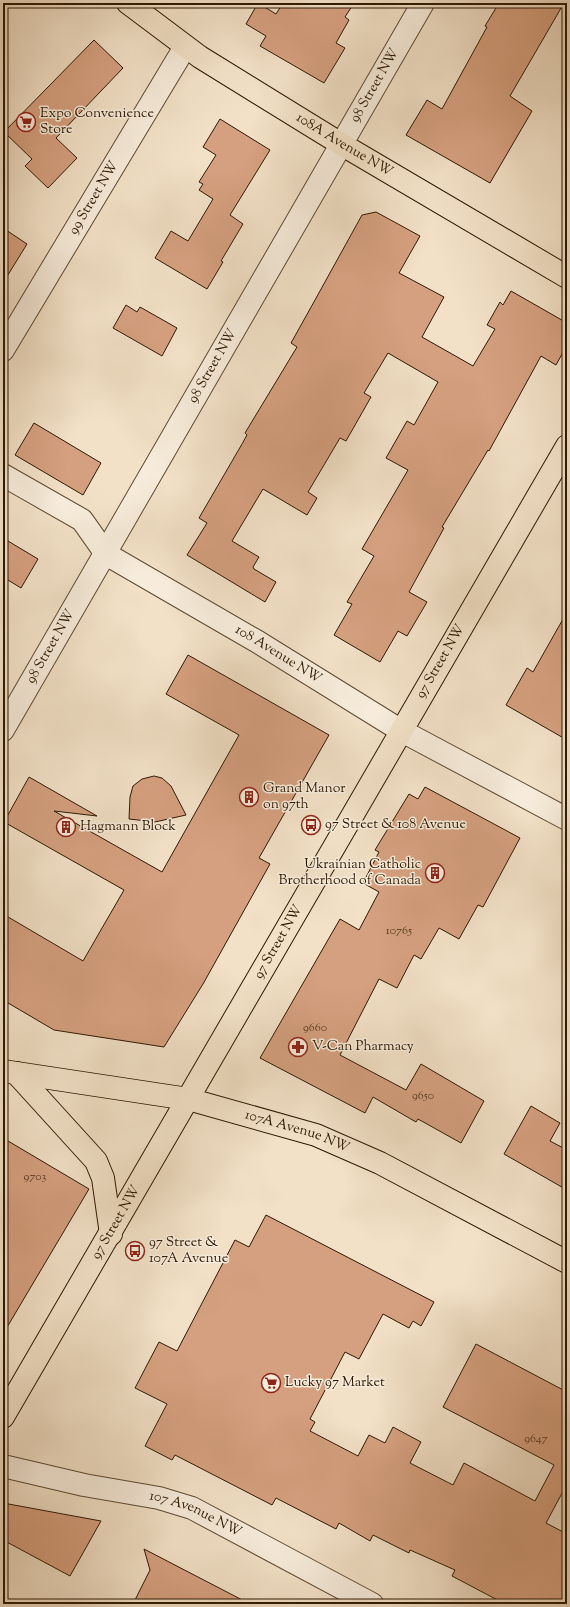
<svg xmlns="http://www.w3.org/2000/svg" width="570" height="1607" viewBox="0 0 570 1607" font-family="'Sorts Mill Goudy',serif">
  <rect width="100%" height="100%" fill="#f2e1c7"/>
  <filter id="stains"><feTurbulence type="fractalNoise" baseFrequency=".005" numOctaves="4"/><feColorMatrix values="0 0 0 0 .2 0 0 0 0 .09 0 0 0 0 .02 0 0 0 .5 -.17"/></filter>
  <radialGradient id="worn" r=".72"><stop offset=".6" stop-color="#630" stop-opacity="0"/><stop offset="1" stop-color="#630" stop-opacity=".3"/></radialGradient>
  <!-- building -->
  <path fill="#d5a07f" stroke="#2d1903" d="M258 3 276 14 283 3H354L345 17 349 20 336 43 345 48 324 83 260 46 266 36 246 24Z
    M499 3H564L510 96 532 111 490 183 406 135 427 100 442 109 487 27 485 26Z
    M94 40 123 68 56 138 77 158 48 188 25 166 32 159 4 132Z
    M220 119 270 150 230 215 243 224 221 261 223 262 207 289 155 258 171 231 188 241 213 199 199 190 203 184 199 182 216 155 203 147Z
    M376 212 420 236 399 273 444 297 422 337 473 366 495 329 487 325 500 302 503 305 511 291 567 323V345L556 365 541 356 489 451 488 450 442 527 444 528 409 592 427 602 407 636 398 631 380 662 334 635 352 604 347 602 374 556 362 549 408 470 386 458 407 421 414 425 438 382 388 353 364 393 371 397 346 441 340 438 308 492 317 498 307 515 263 489 232 541 259 557 253 567 254 569 276 582 265 602 187 555 207 523 199 518 242 444 247 435 245 433 297 347 291 343 310 309 362 215Z
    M3 228 27 244 3 283Z
    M126 305 137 312 140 307 177 328 162 356 113 328Z
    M34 423 101 463 83 495 15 455Z
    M3 538 38 559 21 588 3 577Z
    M567 612V740L506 705 527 668 533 672Z
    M188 655 329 735 259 858 270 864 203 984 164 1047 54 1030 3 1000V914L83 961 124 890 4 822 29 777 97 816 54 811 162 872 239 735 166 694Z
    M154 776 162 778 171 786 186 815 155 822 129 819 130 797 133 786 142 779Z
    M425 787 520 838 483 907 478 905 459 939 439 928 421 959 414 955 397 988 379 979 340 1055 406 1090 421 1064 484 1101 461 1143 418 1119 416 1122 373 1097 365 1113 260 1058 340 919 359 930 379 892 363 883 379 852 375 850 409 794 418 799Z
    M531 1106 560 1123 550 1141 567 1150V1190L504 1154Z
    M3 1138 89 1189 3 1334Z
    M266 1215 434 1302 421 1326 413 1321 409 1328 383 1314 359 1359 345 1352 310 1419 315 1422 310 1431 358 1456 369 1435 385 1443 393 1427 421 1442 410 1463 453 1485 464 1463 535 1501 554 1465 443 1407 476 1344 567 1392V1484L546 1523 567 1534V1604H505L452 1576 455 1570 410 1550 409 1553 373 1535 370 1541 339 1523 336 1529 276 1498 272 1505 175 1455 172 1460 145 1446 167 1404 135 1388 159 1342 177 1351 235 1240 249 1247Z
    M3 1503 101 1521 70 1576 3 1540Z
    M144 1549 250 1604H133L150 1570Z"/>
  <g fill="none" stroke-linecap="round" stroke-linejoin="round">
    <!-- minor casing -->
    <g stroke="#5e4b34" stroke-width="24">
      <g id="minor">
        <path id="s1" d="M3 350 185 47"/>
        <path id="s2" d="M3 475 82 520 106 554 258 642 400 730 567 819"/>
        <path id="s3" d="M3 730 423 3"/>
        <path id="s4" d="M3 1466 84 1485 159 1498 192 1508 372 1604"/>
      </g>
    </g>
    <!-- major casing -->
    <g stroke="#2d1903" stroke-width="24">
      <g id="major">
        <path id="s5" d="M128 3 200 57 341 144 567 277"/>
        <path id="s6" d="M3 1071 188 1099 316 1135 380 1163 567 1262"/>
        <path d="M16 1073 96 1161 103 1178 111 1234"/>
        <path id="s7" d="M3 1417C193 1094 377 769 567 446"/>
      </g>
    </g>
    <!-- minor -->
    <use href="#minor" stroke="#f7ecdb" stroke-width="22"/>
    <!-- major -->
    <use href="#major" stroke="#f2e1c7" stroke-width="22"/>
  </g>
  <!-- icons -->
  <defs>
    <g id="supermarket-ring" transform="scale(1)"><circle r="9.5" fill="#f7ecdb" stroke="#8f2418" stroke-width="1.5"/><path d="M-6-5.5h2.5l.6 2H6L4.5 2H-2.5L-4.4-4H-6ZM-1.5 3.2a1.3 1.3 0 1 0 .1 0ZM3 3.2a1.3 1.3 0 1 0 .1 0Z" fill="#8f2418"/></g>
    <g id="building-ring" transform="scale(1)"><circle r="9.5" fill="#f7ecdb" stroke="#8f2418" stroke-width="1.5"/><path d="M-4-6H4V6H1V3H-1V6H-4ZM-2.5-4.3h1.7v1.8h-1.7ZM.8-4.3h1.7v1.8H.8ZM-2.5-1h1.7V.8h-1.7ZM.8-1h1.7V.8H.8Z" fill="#8f2418"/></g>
    <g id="bus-ring" transform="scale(1)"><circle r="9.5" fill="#f7ecdb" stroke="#8f2418" stroke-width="1.5"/><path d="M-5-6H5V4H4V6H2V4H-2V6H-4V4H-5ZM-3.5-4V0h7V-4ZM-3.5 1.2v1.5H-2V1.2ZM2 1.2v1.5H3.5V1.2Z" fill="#8f2418"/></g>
    <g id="pharmacy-ring" transform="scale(1)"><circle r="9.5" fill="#f7ecdb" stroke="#8f2418" stroke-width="1.5"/><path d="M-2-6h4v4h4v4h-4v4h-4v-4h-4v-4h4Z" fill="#8f2418"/></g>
  </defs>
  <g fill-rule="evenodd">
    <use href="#supermarket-ring" x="26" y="122"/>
    <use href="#building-ring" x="249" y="797"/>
    <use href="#bus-ring" x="311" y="825"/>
    <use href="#building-ring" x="66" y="827"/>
    <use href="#building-ring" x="435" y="873"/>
    <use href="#pharmacy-ring" x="298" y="1047"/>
    <use href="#bus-ring" x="135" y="1251"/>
    <use href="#supermarket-ring" x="271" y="1383"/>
  </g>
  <g text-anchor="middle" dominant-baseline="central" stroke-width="3" stroke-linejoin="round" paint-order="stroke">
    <!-- number labels -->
    <g font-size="12" fill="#573b22">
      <text x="399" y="931">10765</text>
      <text x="315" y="1028">9660</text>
      <text x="423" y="1096">9650</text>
      <text x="35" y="1177">9703</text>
      <text x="536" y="1439">9647</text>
    </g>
    <!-- street labels -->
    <g font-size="14" fill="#2d1903" stroke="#f7ecdb">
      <text stroke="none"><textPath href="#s3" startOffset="744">98 Street NW</textPath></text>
      <text stroke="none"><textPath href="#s5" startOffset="259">108A Avenue NW</textPath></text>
      <text stroke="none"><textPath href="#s1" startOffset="177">99 Street NW</textPath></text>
      <text stroke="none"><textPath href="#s3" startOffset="420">98 Street NW</textPath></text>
      <text stroke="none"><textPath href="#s3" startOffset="96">98 Street NW</textPath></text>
      <text stroke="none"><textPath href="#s2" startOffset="332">108 Avenue NW</textPath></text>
      <text stroke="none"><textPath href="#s7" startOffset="873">97 Street NW</textPath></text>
      <text stroke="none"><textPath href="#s7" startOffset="549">97 Street NW</textPath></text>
      <text stroke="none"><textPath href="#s6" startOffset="301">107A Avenue NW</textPath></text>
      <text stroke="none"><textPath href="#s7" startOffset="225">97 Street NW</textPath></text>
      <text stroke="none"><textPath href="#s4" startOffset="199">107 Avenue NW</textPath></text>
    </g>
    <!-- poi labels -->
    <g font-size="14" fill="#2d1903" stroke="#f7ecdb" text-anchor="start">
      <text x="40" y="114">Expo Convenience<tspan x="40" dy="16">Store</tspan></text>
      <text x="263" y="789">Grand Manor<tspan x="263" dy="16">on 97th</tspan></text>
      <text x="325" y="825">97 Street &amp; 108 Avenue</text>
      <text x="80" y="827">Hagmann Block</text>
      <text x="421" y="865" text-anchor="end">Ukrainian Catholic<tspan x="421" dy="16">Brotherhood of Canada</tspan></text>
      <text x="312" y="1047">V-Can Pharmacy</text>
      <text x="149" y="1243">97 Street &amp;<tspan x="149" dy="16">107A Avenue</tspan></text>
      <text x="285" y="1383">Lucky 97 Market</text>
    </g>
  </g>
  <!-- margin -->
  <rect width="570" height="1607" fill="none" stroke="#f2e1c7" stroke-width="16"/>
  <rect x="4" y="4" width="562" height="1599" fill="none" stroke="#2d1903" stroke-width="2"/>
  <rect x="8" y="8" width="554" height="1591" fill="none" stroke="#2d1903"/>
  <rect width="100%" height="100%" filter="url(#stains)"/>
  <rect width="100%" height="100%" fill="url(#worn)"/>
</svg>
